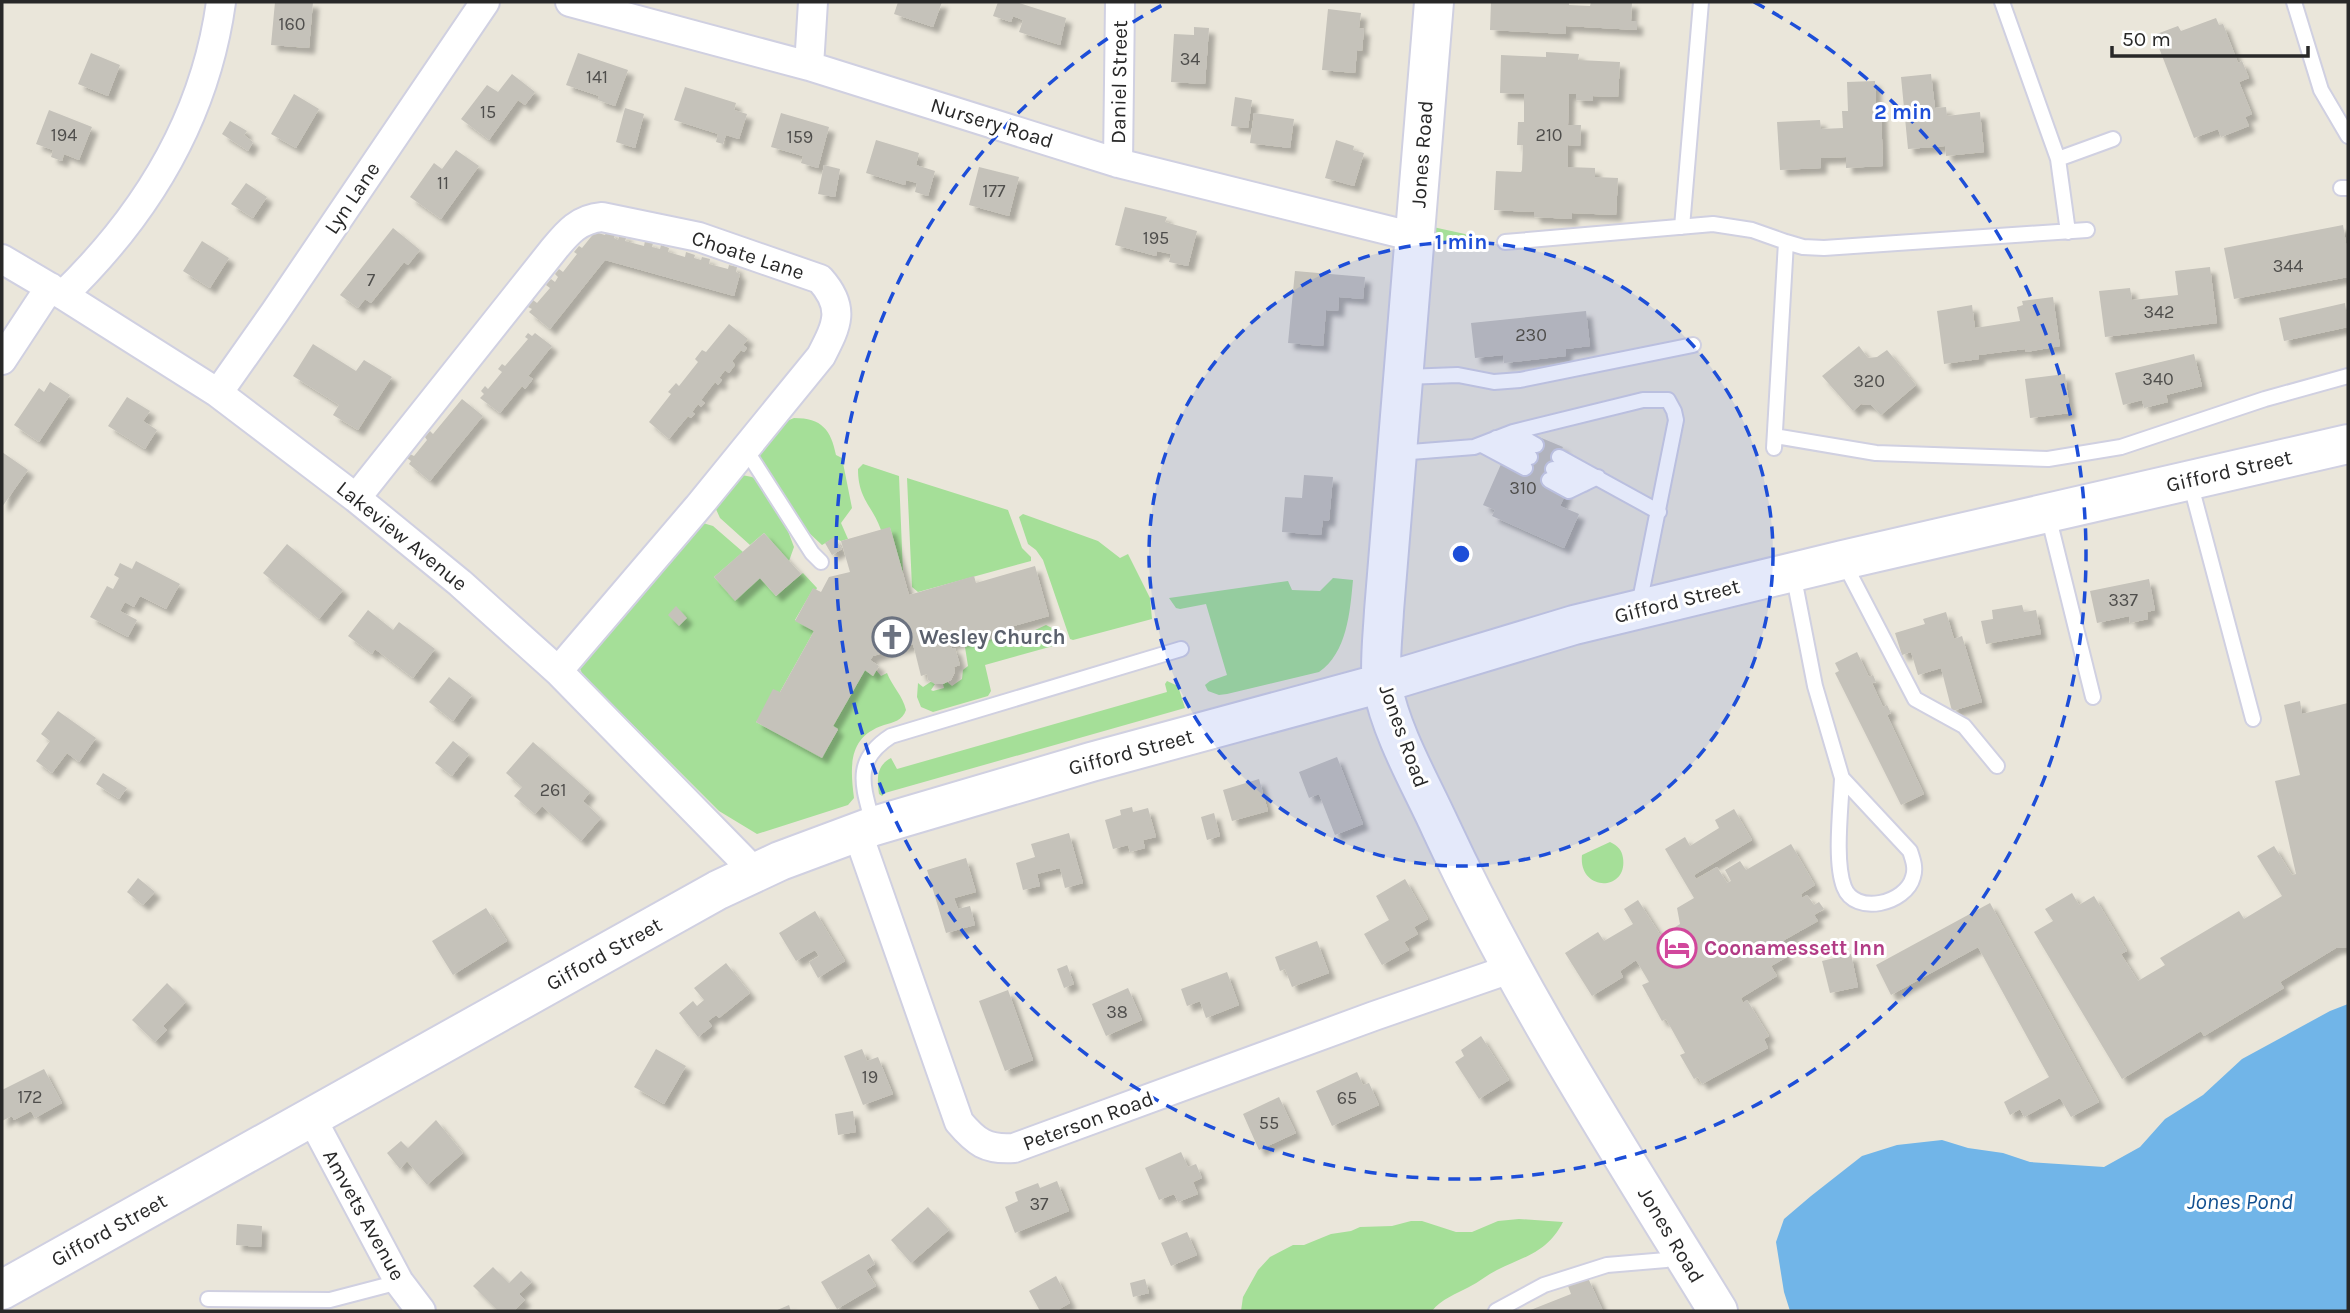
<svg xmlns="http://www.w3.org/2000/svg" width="2350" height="1313" viewBox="0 0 2350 1313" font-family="Karla,sans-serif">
  <defs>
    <filter id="shadow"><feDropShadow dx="6" dy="6" stdDeviation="2" flood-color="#0004"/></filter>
  </defs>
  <rect width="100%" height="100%" fill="#eae6da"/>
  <!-- green -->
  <path fill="#a5df98" d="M1433 227 1465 234 1471 239 1465 242 1433 245Z
    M794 418C822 418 831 430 836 455L842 458 852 508 841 523 848 539 841 541 834 538 822 545 807 531 760 457 759 451 782 423Z
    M863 464 899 476 903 573 890 528 881 530C872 505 858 499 858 469Z
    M742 475 752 477 758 481 786 526 794 547 789 561 764 533 750 545 720 518 715 507 738 477Z
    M907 478 1008 510 1022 548 1031 557V561L918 592 912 587Z
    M1023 514 1098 541 1120 558 1128 554 1150 598 1152 619 1073 640 1070 639 1043 560 1036 550 1028 544 1019 517Z
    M703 523 713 526 743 552 714 577 735 600 760 578 776 596 803 573 817 588 816 590 813 589 795 620 814 631 780 692 756 722 822 757 838 730 833 726 865 670 873 676 876 670 881 676 887 673C892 686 903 696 906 710 902 721 894 722 884 725 848 737 850 766 854 798L848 805 757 834 719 811 583 675 580 669 582 661 700 524Z
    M1333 578 1353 580C1350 612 1347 653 1319 672L1227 694 1219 695 1208 691 1205 685 1210 681 1227 675 1206 604 1180 609 1176 608 1169 598 1288 581 1292 590 1320 591Z
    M1046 625 1052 628 1056 626 1064 643 985 665 991 691 988 696 933 712 921 707 917 697 918 683 923 687 932 681 935 684 931 690 933 691 944 688 943 684 947 682 952 686 962 679 963 670 968 666 965 647 1003 636H1022Z
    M1167 681 1178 686 1185 708 885 793 882 796 879 794C877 779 876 766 891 758L897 769 1167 692 1165 684Z
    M1610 842C1618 846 1622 850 1623 858 1628 892 1578 892 1582 855Z
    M1519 1219 1563 1222C1547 1253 1525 1256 1497 1270 1487 1275 1479 1282 1469 1287 1456 1294 1441 1299 1432 1311H1241L1243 1297 1258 1270 1270 1257 1293 1245H1304L1331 1234 1351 1231 1360 1227 1392 1226 1411 1221H1422L1456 1232H1472L1498 1221Z"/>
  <!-- water -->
  <path fill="#71b5e8" d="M2348 1004V1311H1790L1784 1292 1776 1242 1784 1219 1811 1196 1862 1156 1897 1145 1942 1140 1968 1148 2003 1153 2030 1162 2104 1167 2140 1147 2165 1119 2203 1095 2242 1059 2330 1011Z"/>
  <!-- building -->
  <path fill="#c5c2ba" filter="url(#shadow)" d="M275 2H313L309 48 271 45Z
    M898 2H942L933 27 894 14Z
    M998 2H1016L1066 18 1060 45 1019 32 1023 20 1013 16 1011 22 993 16Z
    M1491 2H1569V5L1590 6 1591 2H1632L1631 21H1637V30L1566 26V34L1490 30Z
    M1328 9 1361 13 1359 28 1364 29 1362 51 1357 50 1355 73 1322 70Z
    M2216 18 2219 25 2223 24 2238 63 2242 61 2249 78 2239 82 2252 114 2245 117 2249 126 2221 137 2218 129 2194 138 2154 35 2178 26 2181 31Z
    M1194 27 1209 28 1205 84 1171 82 1174 34 1194 35Z
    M1546 52 1579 54 1578 60 1620 62 1618 97 1593 96V101L1576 100V94H1569L1568 125H1581L1580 146 1568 145V167L1595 168V177L1618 178 1616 215 1572 213V219L1534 217V212L1494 210 1496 171 1521 172 1522 170 1523 145H1517L1518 122H1524V94L1500 93 1501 55 1546 57Z
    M91 53 120 65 108 96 78 84Z
    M578 53 628 70 615 106 598 100 599 96 566 85Z
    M512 74 535 92 525 105 518 100 489 140 461 119 487 85 498 92Z
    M1931 74 1935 108 1946 107 1947 116 1980 112 1984 152 1946 156 1945 146 1908 149 1901 77Z
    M1875 81 1876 111H1881L1883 166 1846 168V157L1821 158V168L1780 170 1777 122 1820 120 1821 129 1843 128 1842 111H1848L1847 82Z
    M685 87 736 103 734 110 747 114 739 139 726 135 723 144 716 142 718 134 674 120Z
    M294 94 319 109 296 148 271 134Z
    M1235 97 1252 100 1248 128 1231 126Z
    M625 108 644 114 635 148 616 142Z
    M49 110 92 127 79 160 64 154 62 161 51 157 53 150 36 144Z
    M781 113 829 127 818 168 801 163 803 156 771 147Z
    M1254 113 1294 119 1290 148 1250 143Z
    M230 121 247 131 244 135 253 142 248 151 222 134Z
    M876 140 919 153 916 165 935 171 928 196 915 192 917 183 906 180 905 185 866 173Z
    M1336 140 1354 146 1353 150 1364 153 1354 186 1325 178Z
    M456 150 479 166 441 219 410 197 434 163 442 169Z
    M824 165 840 169 835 197 818 194Z
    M979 167 1019 177 1009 216 969 205Z
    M246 183 267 197 253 218 231 204Z
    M1125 207 1167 217 1165 222 1197 231 1188 266 1169 262 1171 254 1157 251 1156 256 1115 245Z
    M2343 225 2348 255V277L2234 299 2224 248Z
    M393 228 420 250 408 265 404 262 371 303 365 299 358 308 340 295Z
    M607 231 615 234 614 238 618 240 620 234 627 236 625 241 644 246 645 241 653 243 652 247 660 249 661 245 669 248 668 252 685 257 686 252 695 255 694 258 701 260 702 257 710 259 709 264 728 269 729 265 737 267 736 272 740 274 734 296 605 260 550 329 529 312 532 309 528 307 533 300 537 303 550 288 546 285 551 279 555 282 558 277 555 274 559 269 563 272 577 254 574 252 579 246 582 248 595 232 605 235Z
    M202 241 229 258 210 288 183 271Z
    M2210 267 2217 323 2105 337 2099 291 2130 288 2132 300 2178 295 2175 271Z
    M1295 271 1365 277 1363 299 1339 297 1338 311 1326 310 1323 346 1288 343Z
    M2053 297 2060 346 2026 352 2025 349 1979 355V359L1944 364 1937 311 1972 305 1975 328 2020 321 2017 307 2023 305 2022 301Z
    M2345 303 2348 327 2284 341 2279 318Z
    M1586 311 1590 346 1566 349V356L1504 363 1503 355 1475 358 1471 323Z
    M729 324 748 339 743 345 747 348 744 352 741 350 732 361 735 365 729 373 725 370 719 378 722 380 718 385 715 382 701 400 705 403 701 407 698 404 692 412 695 414 691 418 688 416 669 439 649 422 671 394 668 392 676 383 679 386 698 362 695 359 702 350 706 352Z
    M528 333 532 336 535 333 552 346 528 376 533 379 525 389 522 386 500 413 480 398 484 394 481 391 485 386 488 389 502 372 498 369 502 364 505 366 528 339 525 337Z
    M313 344 356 371 364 360 392 377 358 430 333 415 339 405 293 376Z
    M1859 346 1868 358 1877 357 1887 350 1916 385 1881 415 1871 405 1861 404 1853 411 1822 376Z
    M2194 354 2202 386 2166 395 2168 402 2144 408 2142 400 2123 405 2115 373Z
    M2065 374 2070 413 2030 418 2025 379Z
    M50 382 70 395 39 442 14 425 39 388 44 392Z
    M127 397 150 411 143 421 157 430 145 449 108 426Z
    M462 399 483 416 430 481 409 464 411 461 407 458 410 454 414 456 427 440 425 437 430 431 433 434Z
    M1539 437 1563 447 1547 484 1566 493 1560 506 1579 514 1564 548 1492 516 1495 510 1483 505 1502 462 1523 472Z
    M2 452 28 470 2 507Z
    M1304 475 1333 477 1329 521 1323 520 1321 535 1282 532 1285 497 1302 498Z
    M890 527 909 595 974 576 976 583 1035 566 1049 616 950 644 952 648H955L960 665 954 667 955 672 951 680 943 684H935L928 680 927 674 921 676 913 644 873 656 870 660 879 666 873 676 865 670 833 726 838 729 822 758 756 722 773 689 780 692 814 631 795 621 813 588 821 592 829 577 850 572 841 541Z
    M764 533 801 574 776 596 760 578 735 601 714 577Z
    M834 537 842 549 832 555 825 543Z
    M287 544 343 590 319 619 263 573Z
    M136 561 180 584 166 609 140 596 134 607 125 602 120 611 137 620 128 637 90 617 107 586 113 589 119 578 114 575 120 563 132 569Z
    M2149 579 2155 610 2147 612 2148 619 2130 623 2129 616 2097 623 2090 591Z
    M2022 605 2024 612 2036 610 2041 634 1986 644 1981 621 1993 619 1992 610Z
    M676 606 687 618 679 626 668 615Z
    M368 610 393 630 399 622 435 649 413 678 375 649 372 654 348 636Z
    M1946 612 1954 639 1962 636 1982 702 1952 711 1941 668 1918 675 1911 652 1902 655 1895 633 1925 624 1923 619Z
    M1857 652 1869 677 1873 675 1876 682 1872 683 1883 707 1887 705 1891 713 1887 715 1924 794 1901 805 1835 673 1839 671 1835 663Z
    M449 677 472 695 453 721 429 702Z
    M2300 701 2302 714 2348 703V947L2336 948 2280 982 2284 988 2204 1036 2201 1031 2122 1079 2034 932 2053 921 2045 909 2072 893 2079 905 2094 896 2127 951 2121 954 2138 981 2165 965 2160 958 2239 911 2244 919 2282 896 2257 856 2274 846 2292 875 2296 874 2275 781 2300 775 2284 705Z
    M58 711 96 738 79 762 67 753 52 773 36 761 50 741 41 734Z
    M453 741 469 754 452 776 435 763Z
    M533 742 590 792 583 801 601 818 581 841 542 806 535 814 514 796 522 787 506 773Z
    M1337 757 1363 824 1335 835 1319 794 1309 798 1299 772Z
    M103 773 127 788 119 799 96 784Z
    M1259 779 1268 811 1232 821 1223 790Z
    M1132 807 1133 812 1148 808 1156 837 1143 840 1145 848 1130 852 1128 845 1113 849 1105 820 1121 815 1120 810Z
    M1734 809 1752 840 1694 875 1696 879 1717 867 1727 883 1731 881 1725 870 1740 861 1746 870 1791 844 1815 885 1801 894 1802 898 1807 895 1814 905 1819 902 1824 909 1814 915 1818 921 1779 943 1787 957 1771 966 1777 976 1741 998 1743 1003 1747 1000 1769 1036 1764 1039 1768 1048 1702 1084 1698 1077 1694 1079 1680 1055 1685 1053 1666 1019 1662 1021 1642 985 1649 982 1636 960 1620 971 1623 977 1592 996 1565 953 1598 932 1604 941 1633 924 1624 909 1638 900 1661 936 1680 924 1677 908 1694 898 1665 849 1685 837 1690 846 1719 828 1715 820Z
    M1214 813 1220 836 1207 840 1201 817Z
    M1069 833 1083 883 1065 888 1060 868 1037 874 1040 886 1023 890 1016 863 1035 857 1031 844Z
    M966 858 976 892 954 898 958 909 970 906 975 925 946 933 927 870Z
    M138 878 155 892 143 905 127 892Z
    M1405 879 1428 919 1414 927 1418 934 1404 942 1409 950 1382 965 1364 934 1389 920 1376 896Z
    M1990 903 2099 1102 2071 1117 2060 1098 2024 1117 2020 1109 2010 1115 2004 1102 2049 1077 1978 947 1891 995 1876 965Z
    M486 908 507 941 453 975 432 941Z
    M815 911 845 961 818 978 809 962 819 956 815 950 796 961 779 933Z
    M1317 941 1329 973 1292 987 1285 969 1280 971 1275 957Z
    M1851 954 1858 987 1830 993 1822 961Z
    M726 963 750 993 719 1018 716 1015 708 1021 712 1026 698 1037 679 1013 693 1001 697 1006 704 1000 694 988Z
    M1067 965 1074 984 1064 988 1057 969Z
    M1227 972 1239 1005 1206 1018 1200 1001 1187 1006 1181 989Z
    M167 983 186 1002 163 1026 167 1030 155 1042 132 1020Z
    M1128 988 1142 1020 1106 1036 1092 1004Z
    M1008 990 1033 1060 1005 1071 979 1001Z
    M1481 1036 1509 1080 1479 1099 1455 1062 1464 1056 1461 1050Z
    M656 1049 686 1066 664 1104 634 1087Z
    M862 1049 867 1061 878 1057 893 1094 863 1105 844 1056Z
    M44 1069 62 1103 35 1118 31 1111 14 1120 12 1116 2 1121V1090Z
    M1357 1072 1363 1085 1369 1083 1379 1105 1332 1126 1316 1091Z
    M1279 1097 1296 1133 1259 1150 1243 1114Z
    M853 1111 856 1132 838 1135 835 1114Z
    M436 1120 463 1153 427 1185 407 1161 400 1169 387 1153 401 1141 408 1148Z
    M1181 1152 1188 1167 1196 1164 1202 1178 1193 1182 1198 1194 1178 1202 1174 1194 1159 1200 1145 1168Z
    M1057 1181 1069 1211 1015 1233 1005 1207 1018 1201 1015 1192 1038 1183 1040 1188Z
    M928 1207 949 1230 911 1263 891 1240Z
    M237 1224 262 1226 261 1247 236 1245Z
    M1187 1232 1197 1255 1171 1266 1161 1243Z
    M869 1254 875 1264 866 1270 876 1286 837 1309 821 1282Z
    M493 1267 509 1283 521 1271 532 1282 519 1294 525 1300 514 1311H498L473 1286Z
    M1056 1276 1070 1303 1056 1311H1040L1029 1291Z
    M1588 1278 1603 1311H1528L1571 1294 1568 1286Z
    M1145 1279 1149 1293 1133 1297 1130 1283Z
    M789 1305 791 1311H775Z"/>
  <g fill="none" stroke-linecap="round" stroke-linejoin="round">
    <!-- lane casing -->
    <g stroke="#d0d0e1" stroke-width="18">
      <path id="lane" d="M2002 2 2058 159 2068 232
        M2294 2 2321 90 2348 136
        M2058 159 2113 139
        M2341 188H2348
        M1682 227 1701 2
        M1505 242 1713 224 1752 230 1786 242
        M1405 377 1458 375 1494 382 1520 380 1693 345
        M1513 432 1536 445
        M1775 436 1876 453 2048 459 2121 447 2265 399 2348 376
        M1496 438 1530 457
        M1482 445 1525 468
        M1774 448 1786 242 1803 247 1824 248 2087 230
        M746 450 812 553 821 562
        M1398 453 1474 447 1513 432 1643 400H1668L1674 411 1676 420 1639 605
        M1559 457 1659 512
        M1553 469 1584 484
        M1549 480 1569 491 1598 477
        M2190 482 2253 719
        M2048 515 2093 697
        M1843 561 1915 699 1964 726 1997 766
        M1793 573 1815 686 1842 778 1910 851C1913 860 1916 868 1913 877 1906 904 1855 916 1844 887 1834 861 1841 807 1842 778
        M873 824C863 786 852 761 891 736L1181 649
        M208 1299 330 1300 399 1282
        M1496 1311 1544 1285 1607 1265 1666 1260"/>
    </g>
    <!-- street casing -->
    <g stroke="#d0d0e1" stroke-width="32">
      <path id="street" d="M570 2 809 66 1118 163 1415 237
        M809 66 813 2
        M1118 163 1120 2
        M2 259 63 295 218 393 356 498 460 583 558 671 755 872
        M63 295C147 214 205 118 221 2
        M2 360 50 287
        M218 393 275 312 485 2
        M356 498 554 249C568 232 579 219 602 217L699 237 820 279C846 308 837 325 821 356L698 507 558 671
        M857 831 959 1122C976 1142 986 1150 1014 1148L1374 1016 1513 968
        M311 1117 399 1282 421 1311"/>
    </g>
    <!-- secondary casing -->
    <g stroke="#d0d0e1" stroke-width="42">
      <path id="secondary" d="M1434 2 1384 611C1383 632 1379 666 1382 685 1392 735 1420 782 1441 828 1519 996 1621 1153 1718 1311
        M2 1290 718 890 780 861 874 826 1091 762 1382 683 1574 625 1843 560 2348 444"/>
    </g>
    <!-- lane -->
    <use href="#lane" stroke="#fff" stroke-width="14"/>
    <!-- street -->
    <use href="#street" stroke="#fff" stroke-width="28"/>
    <!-- secondary -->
    <use href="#secondary" stroke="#fff" stroke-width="38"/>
  </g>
  <!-- distance rings -->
  <circle cx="1461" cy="554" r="312" fill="#1d4ed8" fill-opacity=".12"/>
  <g fill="none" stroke="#1d4ed8" stroke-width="3.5" stroke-dasharray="12 9">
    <circle cx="1461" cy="554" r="312"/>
    <path d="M1754 2A625 625 0 1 1 1168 2"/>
  </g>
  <!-- icons -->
  <defs>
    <g id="church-ring" transform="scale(2.0125)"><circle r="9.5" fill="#fff" stroke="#6b7280" stroke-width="1.5"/><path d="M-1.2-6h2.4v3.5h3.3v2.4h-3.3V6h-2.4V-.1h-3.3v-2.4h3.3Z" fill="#6b7280"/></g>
    <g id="hotel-ring" transform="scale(2.0125)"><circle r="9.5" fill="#fff" stroke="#d1479c" stroke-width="1.5"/><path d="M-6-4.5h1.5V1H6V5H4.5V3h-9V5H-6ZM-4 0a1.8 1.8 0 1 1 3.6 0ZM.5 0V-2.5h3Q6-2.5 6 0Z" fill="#d1479c"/></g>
  </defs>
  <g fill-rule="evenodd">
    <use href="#church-ring" x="892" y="637"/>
    <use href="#hotel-ring" x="1677" y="948"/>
  </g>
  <g text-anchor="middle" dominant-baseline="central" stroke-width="6" stroke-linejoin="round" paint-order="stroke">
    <!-- number labels -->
    <g font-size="18" fill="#4f4e4c">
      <text x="292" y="24">160</text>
      <text x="1190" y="59">34</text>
      <text x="597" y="77">141</text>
      <text x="488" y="112">15</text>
      <text x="64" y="135">194</text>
      <text x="1549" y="135">210</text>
      <text x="800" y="137">159</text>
      <text x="443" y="183">11</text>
      <text x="994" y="191">177</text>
      <text x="1156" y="238">195</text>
      <text x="2288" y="266">344</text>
      <text x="371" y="280">7</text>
      <text x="2159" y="312">342</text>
      <text x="1531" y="335">230</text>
      <text x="2158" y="379">340</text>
      <text x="1869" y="381">320</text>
      <text x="1523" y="488">310</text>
      <text x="2123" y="600">337</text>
      <text x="553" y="790">261</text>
      <text x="1117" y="1012">38</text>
      <text x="870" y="1077">19</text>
      <text x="30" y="1097">172</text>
      <text x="1347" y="1098">65</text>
      <text x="1269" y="1123">55</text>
      <text x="1039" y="1204">37</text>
    </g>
    <!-- street labels -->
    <g font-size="21" fill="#282828" stroke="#fff">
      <text transform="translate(1119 82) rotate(-89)">Daniel Street</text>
      <text transform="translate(992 123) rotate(17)">Nursery Road</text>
      <text transform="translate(1422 154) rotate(-86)">Jones Road</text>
      <text transform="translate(352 198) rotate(-56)">Lyn Lane</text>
      <text transform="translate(748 255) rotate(18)">Choate Lane</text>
      <text transform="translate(2229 471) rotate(-13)">Gifford Street</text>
      <text transform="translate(402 536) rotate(39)">Lakeview Avenue</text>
      <text transform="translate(1677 601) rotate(-14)">Gifford Street</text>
      <text transform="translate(1404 736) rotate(70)">Jones Road</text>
      <text transform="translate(1131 752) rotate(-15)">Gifford Street</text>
      <text transform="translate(604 954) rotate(-29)">Gifford Street</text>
      <text transform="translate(1088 1121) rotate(-20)">Peterson Road</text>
      <text transform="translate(364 1215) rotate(61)">Amvets Avenue</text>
      <text transform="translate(109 1230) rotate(-29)">Gifford Street</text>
      <text transform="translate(1671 1235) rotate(59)">Jones Road</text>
    </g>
    <!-- worship labels -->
    <g font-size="21" font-weight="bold" fill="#5b616d" stroke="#fff" text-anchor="start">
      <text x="919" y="637">Wesley Church</text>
    </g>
    <!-- hotel labels -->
    <g font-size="21" font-weight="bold" fill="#b23c85" stroke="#fff" text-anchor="start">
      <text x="1704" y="948">Coonamessett Inn</text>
    </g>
    <!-- water labels -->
    <g font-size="23" font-style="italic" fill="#135191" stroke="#fff">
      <text x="2240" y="1201">Jones Pond</text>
    </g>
  </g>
  <circle cx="1461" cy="554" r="10" fill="#1d4ed8" stroke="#fff" stroke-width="3.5"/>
  <g font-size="21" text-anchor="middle" font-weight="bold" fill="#1d4ed8" stroke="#fff" stroke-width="6" stroke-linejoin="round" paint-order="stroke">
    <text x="1903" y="119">2 min</text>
    <text x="1461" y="249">1 min</text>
  </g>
  <!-- border -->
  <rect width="2350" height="1313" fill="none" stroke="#282828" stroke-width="7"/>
  <!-- scale -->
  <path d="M2112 46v10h196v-10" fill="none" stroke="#282828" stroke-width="3.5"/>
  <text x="2122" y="46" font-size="21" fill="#282828" stroke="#ffffff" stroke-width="5" paint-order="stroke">50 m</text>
</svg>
